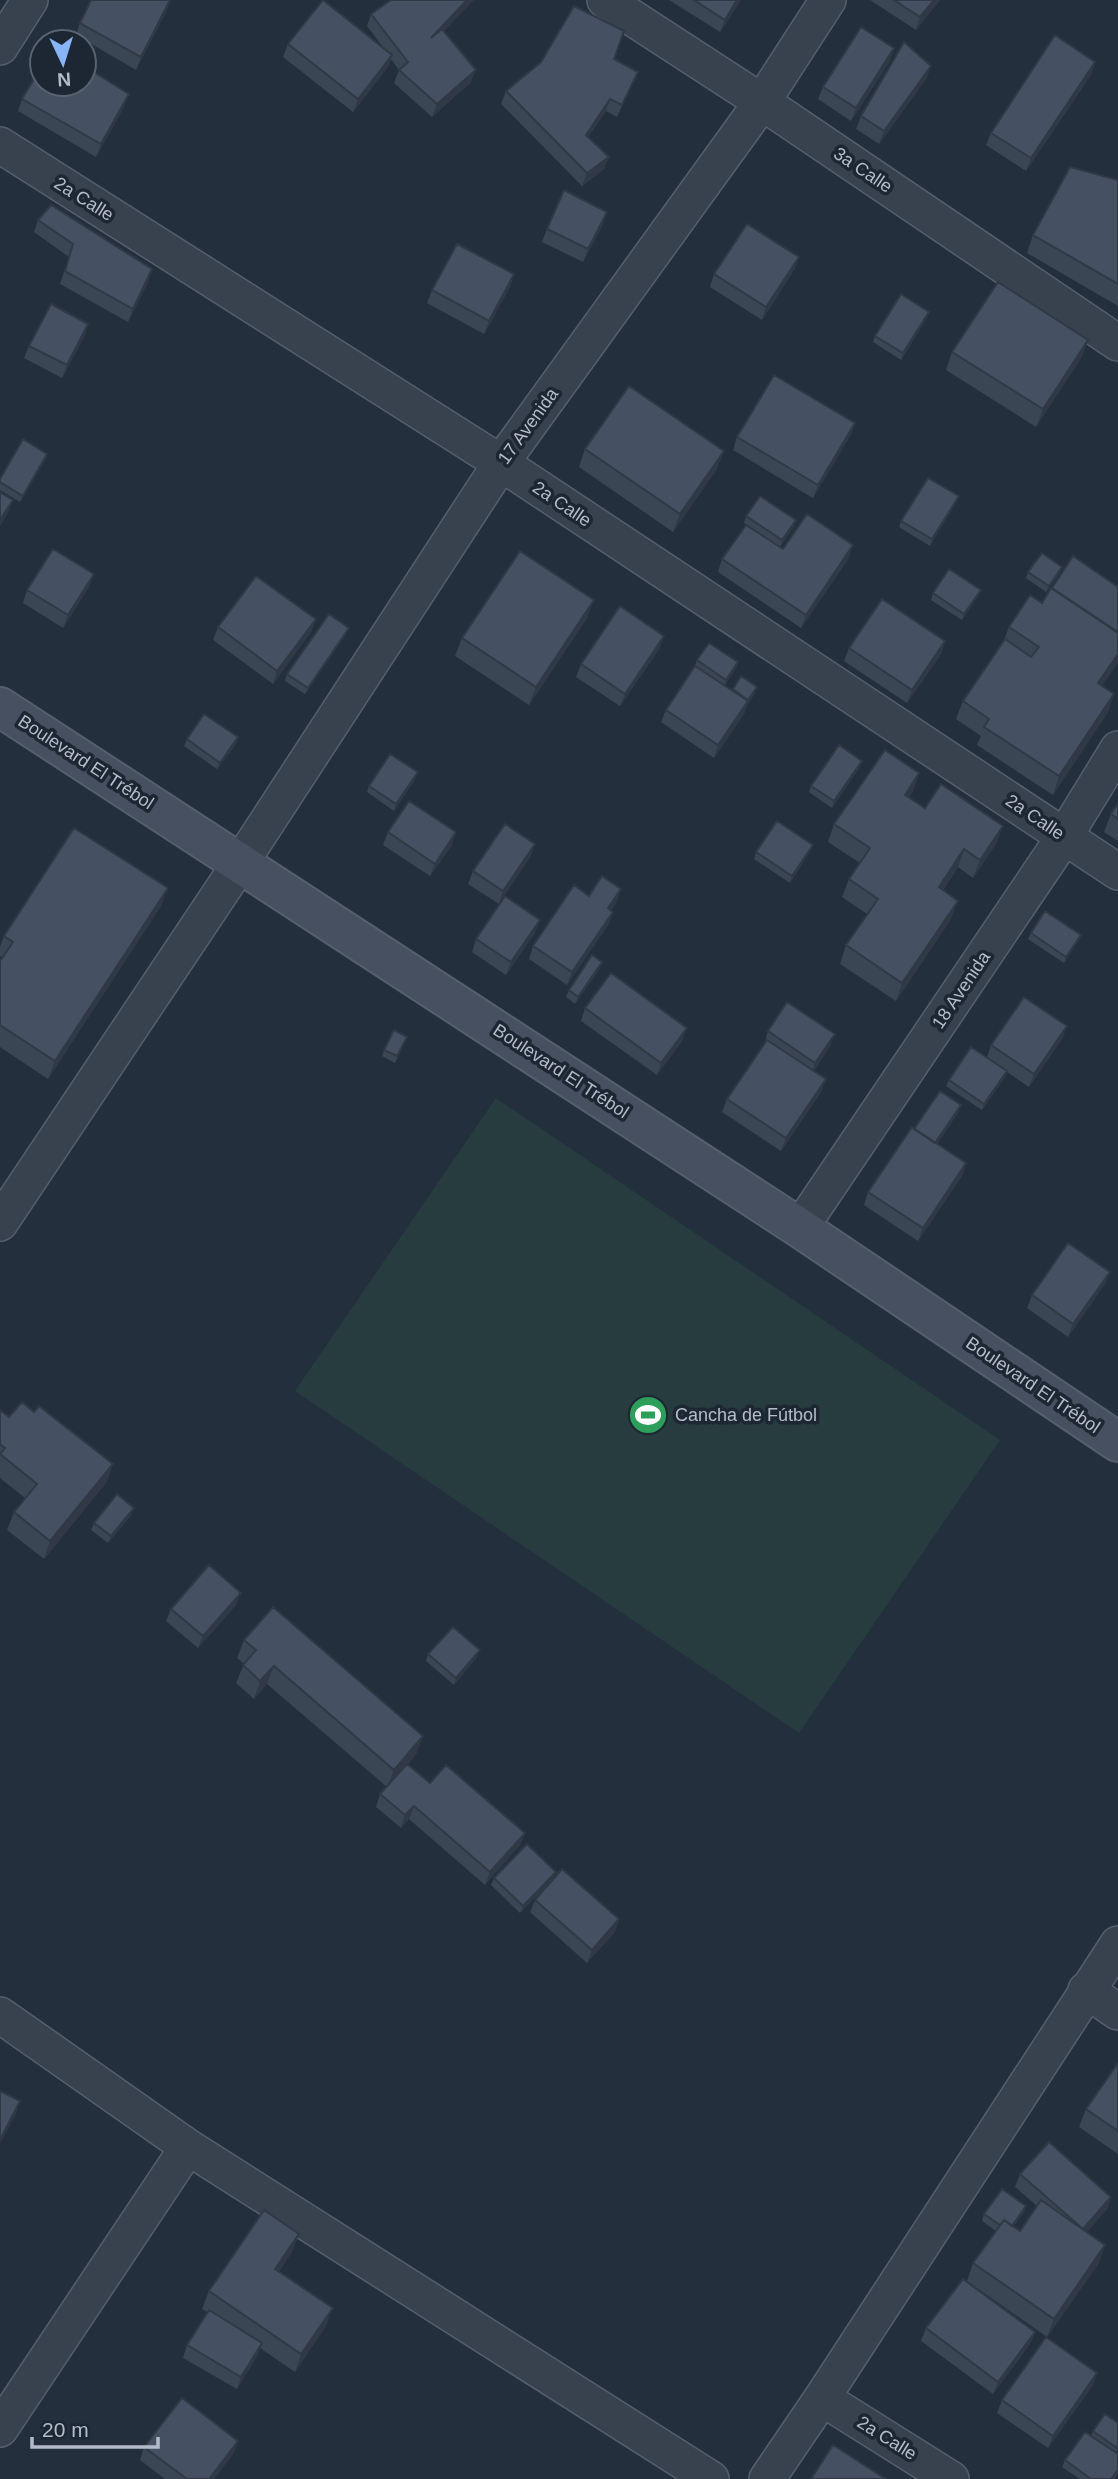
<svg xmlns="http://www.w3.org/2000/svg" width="1118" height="2479" viewBox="0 0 1118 2479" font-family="Arial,sans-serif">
  <rect width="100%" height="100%" fill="#242f3e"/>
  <!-- green -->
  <path fill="#263c3f" d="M496 1098 1000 1440 799 1733 295 1391Z"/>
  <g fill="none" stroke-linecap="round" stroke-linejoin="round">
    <!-- street casing -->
    <g stroke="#565f6c" stroke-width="38">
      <path id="street" d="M605 0 762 102 1118 343
        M0 47 30 0
        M0 145 501 463 1118 872
        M0 1223 241 862 501 463 762 102 828 0
        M800 1228 1064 837 1118 749
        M1086 1990 1118 2012
        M0 2015 188 2147 711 2479
        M822 2398 951 2479
        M0 2429 188 2147
        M767 2479 822 2398 1118 1944"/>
    </g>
    <!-- secondary casing -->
    <g stroke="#565f6c" stroke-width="42">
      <path id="secondary" d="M0 707 800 1228 1118 1442"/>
    </g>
    <!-- street -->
    <use href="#street" stroke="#38414e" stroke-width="35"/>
    <!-- secondary -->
    <use href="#secondary" stroke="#465061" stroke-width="38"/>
  </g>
  <!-- wall -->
  <path fill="#3b4654" d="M170 0 166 12 136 70 76 35 80 23Z
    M669 0H741L720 32Z
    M870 0H940L916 30Z
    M371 14 444 32 471 82 432 117 394 83 399 70 391 59 388 67 353 112 283 57 288 44 382 46 367 26Z
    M614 59 638 72 633 84 617 117 606 111 588 137 609 157 604 169 582 186 501 104 506 91Z
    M890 61 851 121 818 99 823 87Z
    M1095 62 1091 75 1026 171 986 145 991 133Z
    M931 66 926 79 879 144 856 129 861 116Z
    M22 99 124 107 96 157 18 111Z
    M1118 180V306L1027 253 1033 235Z
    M38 220 148 282 128 322 60 284 69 257 34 232Z
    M603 224 583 262 542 242 547 229Z
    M799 257 794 270 762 320 710 287 714 274Z
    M514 274 510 287 484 334 427 303 432 290Z
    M929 312 927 318 901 360 873 342 875 336Z
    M88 324 84 337 62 378 24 358 29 346Z
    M1088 340 1081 358 1036 427 946 370 952 352Z
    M855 423 850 436 813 498 733 450 737 437Z
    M585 449 717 469 673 532 579 467Z
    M45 460 20 502 0 490V479Z
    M959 496 956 502 930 546 899 527 901 521Z
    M746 516 796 520 794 526 780 547 744 523Z
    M783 549 849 558 801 628 718 572 722 559Z
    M1062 567 1060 573 1046 592 1026 578 1028 572Z
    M89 587 63 628 23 603 27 590Z
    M1118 587V662L1102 686 1108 712 1053 795 977 745 981 736 956 719 963 701 1004 640 1009 627 1042 603Z
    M933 593 978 596 962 620 931 600Z
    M587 618 529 705 455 656 462 638Z
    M316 619 311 632 273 684 213 640 218 627Z
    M346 634 305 694 285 681 287 674Z
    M945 641 941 654 907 703 844 661 849 648Z
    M660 648 620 706 576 677 581 664Z
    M697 660 738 662 736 668 725 685 732 690 741 676 755 693 747 705 744 714 714 758 661 722 666 710 695 666Z
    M187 739 236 744 217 769 184 746Z
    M859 768 832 808 809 792 811 786Z
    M919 773 913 791 909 797 925 808 1003 826 996 844 973 878 958 867 943 890 951 919 896 1001 840 964 846 945 867 914 842 897 849 879 860 863 828 842 834 824Z
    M415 779 394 811 367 792 369 786Z
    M1118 803V841L1104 832 1111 814Z
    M388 832 452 845 430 876 383 845Z
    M535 844 530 857 499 904 468 884 473 871Z
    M813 845 810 851 790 883 754 859 756 852Z
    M589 896 617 902 611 910 613 912 608 925 567 985 529 959 533 946Z
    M161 906 48 1079 0 1047V961L2 957 0 956V947L4 936Z
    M535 933 506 975 472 952 476 939Z
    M1031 933 1081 935 1078 941 1064 963 1028 939Z
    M602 962 600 968 575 1004 566 997 569 990Z
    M585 1008 682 1041 657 1075 581 1021Z
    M1067 1026 1062 1039 1029 1087 1007 1072 1005 1077 982 1110 946 1086 949 1080 987 1057 991 1045Z
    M768 1031 830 1046 814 1071 821 1092 781 1151 722 1112 727 1099 764 1045Z
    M407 1037 395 1063 382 1056 384 1050Z
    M959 1111 937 1144 966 1163 962 1176 918 1241 864 1205 868 1192 914 1129Z
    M1105 1284 1068 1337 1027 1308 1032 1295Z
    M0 1410 9 1417 113 1464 106 1483 44 1559 7 1530 14 1512 25 1498 0 1478Z
    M131 1515 108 1543 91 1530 94 1523Z
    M236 1605 198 1648 166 1621 171 1609Z
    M244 1640 423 1736 416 1754 408 1764 430 1783 525 1833 520 1845 485 1885 409 1819 401 1828 376 1807 380 1794 387 1787 267 1684 254 1699 236 1683 244 1664 237 1658Z
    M428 1654 477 1657 454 1685 426 1661Z
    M494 1878H553L619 1919 615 1932 587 1963 530 1912 535 1900 552 1880 520 1913 491 1885Z
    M1118 2063V2154L1079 2127 1086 2109Z
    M1020 2174 1111 2197 1107 2209 1087 2232 1099 2263 1047 2337 967 2281 973 2263 996 2231 982 2221 984 2214 1026 2206 1024 2212 1013 2227 1020 2231 1037 2206 1015 2187Z
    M292 2252 279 2271 326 2326 295 2372 260 2348 257 2356 237 2389 183 2358 187 2345 207 2312 202 2309 209 2291Z
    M926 2328 1035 2332 1030 2344 993 2394 921 2341Z
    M1093 2385 1048 2448 997 2413 1002 2400Z
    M1118 2423V2449L1115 2453 1118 2454V2473L1114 2479H1080L1062 2467 1065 2460 1091 2436 1093 2431Z
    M238 2441 233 2454 214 2479H165L140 2460 144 2447Z"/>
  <!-- shaded-wall -->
  <path fill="#303945" d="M170 0 166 12 136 70 141 57Z
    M467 0H474L426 50 431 38Z
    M737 0H741L720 32 725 20Z
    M934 0H940L916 30 920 17Z
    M894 48 890 61 851 121 856 108Z
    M392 55 388 67 353 112 358 99Z
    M1095 62 1091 75 1026 171 1031 158Z
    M931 66 926 79 879 144 884 131Z
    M476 70 471 82 432 117 437 104Z
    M638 72 633 84 617 117 622 105Z
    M129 94 124 107 96 157 101 144Z
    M610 99 606 111 581 148 586 135Z
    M609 157 604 169 582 186 587 173Z
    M607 212 603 224 583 262 588 249Z
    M799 257 794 270 762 320 766 307Z
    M152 269 148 282 128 322 133 309Z
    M514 274 510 287 484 334 489 321Z
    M929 312 927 318 901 360 903 353Z
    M88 324 84 337 62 378 67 365Z
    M1088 340 1081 358 1036 427 1043 409Z
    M855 423 850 436 813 498 818 485Z
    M724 451 717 469 673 532 680 514Z
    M47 454 45 460 20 502 23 496Z
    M959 496 956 502 930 546 932 539Z
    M13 500 8 513 0 526V520Z
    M796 520 794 526 780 547 782 540Z
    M853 545 849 558 801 628 806 615Z
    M1062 567 1060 573 1046 592 1049 586Z
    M94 574 89 587 63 628 68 615Z
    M981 590 978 596 962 620 964 614Z
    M594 600 587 618 529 705 536 687Z
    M316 619 311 632 273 684 277 671Z
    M349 628 346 634 305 694 308 688Z
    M664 636 660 648 620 706 625 694Z
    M945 641 941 654 907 703 912 690Z
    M1118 654V662L1092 701 1098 683Z
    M738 662 736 668 724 687 726 680Z
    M757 687 755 693 747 705 744 714 714 758 718 745Z
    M1114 694 1108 712 1053 795 1059 776Z
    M238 737 236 744 217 769 220 763Z
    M862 761 859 768 832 808 834 801Z
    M418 772 415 779 394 811 396 804Z
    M919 773 913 791 898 813 905 795Z
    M1003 826 996 844 973 878 980 860Z
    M456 832 452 845 430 876 435 864Z
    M535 844 530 857 499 904 503 891Z
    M813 845 810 851 790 883 792 876Z
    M964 849 958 867 932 905 939 887Z
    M168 888 161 906 48 1079 55 1061Z
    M621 889 617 902 603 921 608 908Z
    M958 901 951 919 896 1001 902 983Z
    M613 912 608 925 567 985 572 972Z
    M540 920 535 933 506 975 511 962Z
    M1081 935 1078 941 1064 963 1066 957Z
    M602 962 600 968 575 1004 578 997Z
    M1067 1026 1062 1039 1029 1087 1034 1074Z
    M687 1028 682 1041 657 1075 661 1063Z
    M835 1034 830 1046 811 1076 815 1063Z
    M1007 1071 1005 1077 982 1110 984 1104Z
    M826 1079 821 1092 781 1151 786 1138Z
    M961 1105 959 1111 932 1151 934 1144Z
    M966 1163 962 1176 918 1241 923 1228Z
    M1110 1272 1105 1284 1068 1337 1073 1324Z
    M113 1464 106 1483 44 1559 50 1541Z
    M134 1508 131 1515 108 1543 111 1536Z
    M241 1593 236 1605 198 1648 203 1636Z
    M480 1650 477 1657 454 1685 456 1678Z
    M274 1666 267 1684 254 1699 260 1681Z
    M423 1736 416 1754 387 1788 394 1770Z
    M414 1806 409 1819 401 1828 405 1815Z
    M525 1833 520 1845 485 1885 490 1872Z
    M556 1872 553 1879 520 1913 523 1906Z
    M619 1919 615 1932 587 1963 592 1950Z
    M20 2101 16 2114 0 2144V2140Z
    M1111 2197 1107 2209 1078 2242 1083 2229Z
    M1026 2206 1024 2212 1006 2237 1008 2231Z
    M299 2234 292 2252 269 2287 275 2269Z
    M1105 2245 1099 2263 1047 2337 1054 2319Z
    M333 2308 326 2326 295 2372 301 2354Z
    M1035 2332 1030 2344 993 2394 998 2382Z
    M262 2343 257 2356 237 2389 241 2377Z
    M1097 2373 1093 2385 1048 2448 1053 2436Z
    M238 2441 233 2454 214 2479H209Z"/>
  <!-- building -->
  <path fill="#455162" stroke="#303945" stroke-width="2" d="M91 0H170L141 57 80 23Z
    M323 0 392 55 358 99 288 44Z
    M391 0H467L431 38 442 29 476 70 437 104 399 70 408 62 371 14Z
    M694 0H737L725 20Z
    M894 0H934L920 17Z
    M574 6 624 31 614 59 638 72 622 105 610 99 586 135 609 157 587 173 506 91 541 62Z
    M861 27 894 48 856 108 823 87Z
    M1055 35 1095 62 1031 158 991 133Z
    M904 42 931 66 884 131 861 116Z
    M42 66V84H84V66L129 94 101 144 22 99Z
    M1070 167 1118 180V284L1033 235Z
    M564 190 607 212 588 249 547 229Z
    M51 205 152 269 133 309 65 271 73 244 38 220Z
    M747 224 799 257 766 307 714 274Z
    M457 244 514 274 489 321 432 290Z
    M998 282 1088 340 1043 409 952 352Z
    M901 294 929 312 903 353 875 336Z
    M51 304 88 324 67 365 29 346Z
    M774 375 855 423 818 485 737 437Z
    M629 386 724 451 680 514 585 449Z
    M23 439 47 454 23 496 0 482V479Z
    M928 478 959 496 932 539 901 521Z
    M0 492 13 500 0 520Z
    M760 496 796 520 782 540 746 516Z
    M807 514 853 545 806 615 722 559 746 525 783 549Z
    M53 549 94 574 68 615 27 590Z
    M520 551 594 600 536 687 462 638Z
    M1042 553 1062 567 1049 586 1028 572Z
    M1073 556 1118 587V632L1052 588Z
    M949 569 981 590 964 614 933 593Z
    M256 576 316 619 277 671 218 627Z
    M1051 588 1118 633V654L1098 683 1114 694 1059 776 984 727 989 719 963 701 1005 639 1031 657 1039 647 1009 627 1030 595 1042 603Z
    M882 599 945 641 912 690 849 648Z
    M620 606 664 636 625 694 581 664Z
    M329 614 349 628 308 688 287 674Z
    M709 643 738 662 726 680 697 660Z
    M695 666 748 701 718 745 666 710Z
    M741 676 757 687 748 700 733 689Z
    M204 714 238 737 220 763 187 739Z
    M839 745 862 761 834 801 811 786Z
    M885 750 919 773 905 795 925 808 941 784 1003 826 980 860 964 849 939 887 958 901 902 983 846 945 878 899 849 879 870 848 834 824Z
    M390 754 418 772 396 804 369 786Z
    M409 801 456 832 435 864 388 832Z
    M1118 803V819L1111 814Z
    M777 821 813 845 792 876 756 852Z
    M505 824 535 844 503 891 473 871Z
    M74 828 168 888 55 1061 0 1025V961L13 942 4 936Z
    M602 876 621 889 608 908 613 912 572 972 533 946 574 885 589 896Z
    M505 896 540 920 511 962 476 939Z
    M1045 911 1081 935 1066 957 1031 933Z
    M592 955 602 962 578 997 569 990Z
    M611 973 687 1028 661 1063 585 1008Z
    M1024 997 1067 1026 1034 1074 991 1045Z
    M787 1002 835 1034 815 1063 768 1031Z
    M394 1030 407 1037 397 1056 384 1050Z
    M767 1040 826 1079 786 1138 727 1099Z
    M971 1047 1007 1071 984 1104 949 1080Z
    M940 1091 961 1105 935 1143 914 1129Z
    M912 1127 966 1163 923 1228 868 1192Z
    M1068 1243 1110 1272 1073 1324 1032 1295Z
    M22 1402 34 1412 39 1406 113 1464 50 1541 14 1512 37 1484 0 1454 5 1448 0 1444V1410L9 1417Z
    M117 1494 134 1508 111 1536 94 1523Z
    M209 1565 241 1593 203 1636 171 1609Z
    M273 1607 423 1736 394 1770 274 1666 260 1681 243 1665 256 1650 244 1640Z
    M453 1627 480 1650 456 1678 428 1654Z
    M407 1764 430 1783 446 1765 525 1833 490 1872 414 1806 405 1815 380 1794Z
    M527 1844 556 1872 523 1906 494 1878Z
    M562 1869 619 1919 592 1950 535 1900Z
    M1118 2063V2131L1086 2109Z
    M0 2091 20 2101 0 2140Z
    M1049 2142 1111 2197 1083 2229 1020 2174Z
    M1002 2189 1026 2206 1012 2226 1004 2220 1000 2225 984 2214Z
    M1041 2200 1105 2245 1054 2319 973 2263 1004 2220 1020 2231Z
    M264 2210 299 2234 275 2269 333 2308 301 2354 209 2291Z
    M963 2279 1035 2332 998 2382 926 2328Z
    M209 2310 262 2343 241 2377 187 2345Z
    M1046 2337 1097 2373 1053 2436 1002 2400Z
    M182 2398 238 2441 209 2479H187L144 2447Z
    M1105 2414 1118 2423V2446L1117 2448 1093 2431Z
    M1085 2432 1118 2454V2470L1111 2479H1091L1065 2460Z
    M833 2445 886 2479H811Z"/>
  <!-- icons -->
  <defs>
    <g id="stadium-disc" transform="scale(2.0125)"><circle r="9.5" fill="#2e9e5b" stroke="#1d2633"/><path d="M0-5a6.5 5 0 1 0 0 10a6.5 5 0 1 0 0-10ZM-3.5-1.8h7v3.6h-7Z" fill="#fff"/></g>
  </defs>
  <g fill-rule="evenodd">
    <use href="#stadium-disc" x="648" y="1415"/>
  </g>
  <g text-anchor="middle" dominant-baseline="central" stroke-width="7" stroke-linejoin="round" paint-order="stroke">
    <!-- street labels -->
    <g font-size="18" fill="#b4bcc9" stroke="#1d2633">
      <text transform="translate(863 170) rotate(34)">3a Calle</text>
      <text transform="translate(84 199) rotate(32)">2a Calle</text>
      <text transform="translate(528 426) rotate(-54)">17 Avenida</text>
      <text transform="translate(562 504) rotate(34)">2a Calle</text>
      <text transform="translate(86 762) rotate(33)">Boulevard El Trébol</text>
      <text transform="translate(1035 817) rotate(34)">2a Calle</text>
      <text transform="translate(961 990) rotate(-56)">18 Avenida</text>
      <text transform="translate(561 1071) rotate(33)">Boulevard El Trébol</text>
      <text transform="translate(1033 1385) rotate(34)">Boulevard El Trébol</text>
      <text transform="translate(887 2438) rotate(32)">2a Calle</text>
    </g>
    <!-- poi labels -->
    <g font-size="18" fill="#b4bcc9" stroke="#1d2633" text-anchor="start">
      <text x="675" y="1415">Cancha de Fútbol</text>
    </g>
  </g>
  <!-- north arrow -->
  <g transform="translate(63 63) rotate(176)"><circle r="33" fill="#1d2633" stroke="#59626f" stroke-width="2"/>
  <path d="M0-5L12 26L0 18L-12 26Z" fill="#8ab4f8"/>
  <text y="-10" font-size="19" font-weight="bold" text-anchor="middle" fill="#b4bcc9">N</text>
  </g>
  <!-- scale -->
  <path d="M32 2437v10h126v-10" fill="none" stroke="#b4bcc9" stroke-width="3.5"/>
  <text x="42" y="2437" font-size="21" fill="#b4bcc9" stroke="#1d2633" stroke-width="5" paint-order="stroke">20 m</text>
</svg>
